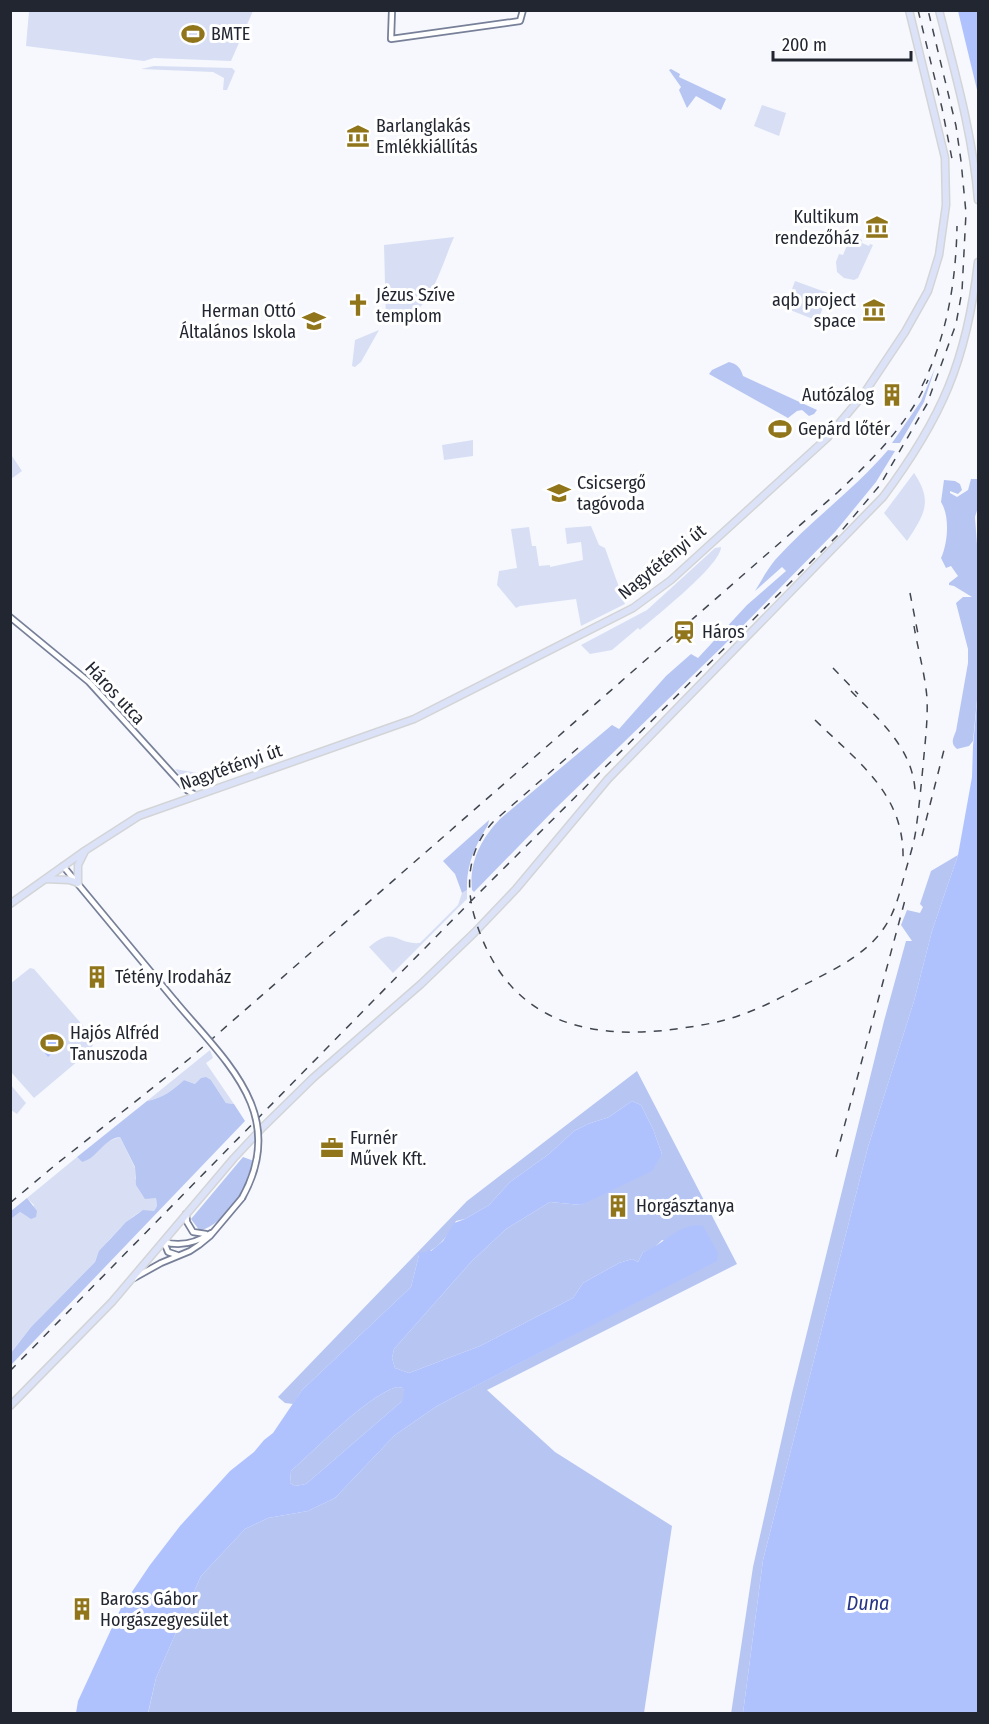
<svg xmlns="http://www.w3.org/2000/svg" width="989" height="1724" viewBox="0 0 989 1724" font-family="'Fira Sans Condensed',sans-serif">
  <rect width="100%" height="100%" fill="#f6f8fd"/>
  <!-- green -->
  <path fill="#d8dff5" d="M29 11V10L253 11 231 61 154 58 144 61 26 46Z
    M154 66 232 68 235 71 227 90H223L224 78 213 72 141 69Z
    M762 105 786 113 779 136 754 126Z
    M847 234 862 240V243L869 246 870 244 873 245 858 278 854 280 844 278 837 272 836 262 839 254 843 255 850 238 846 236Z
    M454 237C446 255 433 297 419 308 411 315 399 318 389 321H386L384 245Z
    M795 281 828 293 818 321 785 308Z
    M379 330 361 362 355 367 352 366 355 340Z
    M473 440V456L444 460 442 445Z
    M10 453 22 471 11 479H10Z
    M914 473C933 501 925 514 907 541L884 513Z
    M591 526 599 545 605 548 625 604 581 626 576 599 520 606 516 608 497 585 499 571 517 568 511 529 529 527 532 546H536L539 566 550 565V567L583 560 581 542 567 544 565 528Z
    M721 547C721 565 656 616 640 630L638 628 612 650 590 654 581 645 647 610 715 548Z
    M175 769 221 777 190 788Z
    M467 890V899L393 973 369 947C395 925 395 945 420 943L458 905 462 893Z
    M30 968 34 969 92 1036 94 1042 91 1050 34 1098 11 1072 10 984Z
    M210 1050 213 1058 206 1063 234 1104 226 1103 211 1080 195 1084 184 1080C173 1090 163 1098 147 1101Z
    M10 1084 26 1103 17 1114 11 1110Z
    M120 1137 135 1168V1179L156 1198 157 1206 154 1211C149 1212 145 1210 140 1212 127 1219 99 1248 95 1262L31 1327 11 1353V1219L20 1212 28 1217 34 1205 27 1198 77 1157 82 1162 109 1141Z"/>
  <!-- forest -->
  <path fill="#b7c5f2" d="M671 69 680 74 679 77 726 99 721 110 696 96 687 108 679 90 681 87 669 70Z
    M729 362C738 364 741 369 743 376L817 410 814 414 809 416 802 410 797 411 788 418 709 374 712 370Z
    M935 368 924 402 900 443H892L921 401Z
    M888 450 895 451 876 482 835 532 724 645 555 809 474 892 472 890C469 862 481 839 500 819L612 725 619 729 666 676 691 654 698 658 747 605 786 571 782 567 755 591C761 581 767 570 775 560 810 521 854 490 888 450Z
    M971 479H978V507L975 517 978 558V690L973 741 969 746 957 749C950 743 953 739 956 731L968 663V649L956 603 963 597H972L954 586 949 585V583L958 576 951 566 946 568 941 558C948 543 950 516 941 502L944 480 955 481 960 484 962 490 958 494 950 491V493L957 497 968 490Z
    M489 820 488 825C475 846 466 865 467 890L462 893 455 874 443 861Z
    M958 855 932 931 914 1001 868 1147 763 1560 743 1713 731 1714 753 1567 792 1393 884 1021 906 941H912L901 925 907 910 920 913 923 907 920 904 931 871Z
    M637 1071 737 1264 487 1390 555 1452 672 1526 644 1713 148 1714 156 1678 201 1576 245 1529 268 1518 308 1511 335 1498 395 1435 437 1406 717 1260 662 1240 653 1249 643 1252 638 1262 632 1259 619 1263 583 1283 573 1298 480 1346 409 1373 395 1368 392 1358 394 1349 471 1262 506 1229 550 1202 581 1205 662 1154 653 1129 641 1105 632 1101 609 1117 588 1124 574 1131 549 1154 510 1182 489 1205 465 1219 456 1221C448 1236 436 1252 419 1255L411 1287 302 1390 293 1404 285 1403 278 1397 467 1201Z
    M206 1077 211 1080 226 1103 234 1104 245 1121 11 1365V1353L31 1327 95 1262 99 1251 126 1222 143 1210 154 1211 157 1206 156 1198 145 1199 136 1185 135 1167 120 1137C103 1139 98 1158 82 1162L77 1157 147 1101C163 1098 173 1090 184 1080L195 1084 201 1078Z
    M243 1157 254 1161C248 1187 227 1222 200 1231L191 1219Z
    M27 1198 37 1211 36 1217 31 1219 20 1212 11 1219V1211Z
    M398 1387 403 1388 405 1395 401 1402 306 1484 295 1486 290 1483 291 1471C314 1451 371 1392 398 1387Z"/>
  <!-- water -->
  <path fill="#b0c2fe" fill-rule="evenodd" d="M958 11H978V94Z
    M978 690V1713H743L763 1560 868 1147 914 1001 932 931 958 855 972 777 973 746Z
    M57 1035 64 1043 48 1057 41 1048Z
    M632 1101 641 1105 653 1129 662 1154 652 1171 581 1205 550 1202 506 1229 471 1262 394 1349 392 1358 395 1368 409 1373 480 1346 573 1298 583 1283 619 1263 632 1259 638 1262 643 1252C663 1246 681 1221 703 1226L718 1253 717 1261 437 1406 395 1435 335 1498 308 1511 268 1518 245 1529 201 1576 156 1678 148 1713H76L78 1701 121 1608 150 1565 180 1526 230 1471 254 1452 264 1440 273 1433 302 1390 411 1287 419 1255 417 1253 427 1252 428 1248 431 1251 443 1241 454 1223 465 1219 489 1205 510 1182 549 1154 574 1131 588 1124 609 1117ZM398 1387 403 1388 404 1395 401 1402 306 1484 295 1486 290 1483 291 1471C314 1451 371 1392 398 1387Z"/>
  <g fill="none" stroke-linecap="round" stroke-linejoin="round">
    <!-- minor casing -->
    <g stroke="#788099" stroke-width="8">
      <path id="minor" d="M392 10 391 39 520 21 523 10
        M10 617 89 682 187 790 195 795
        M63 866 175 1001
        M186 1214 187 1222 193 1232 206 1234
        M164 1242C181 1247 196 1243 211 1233
        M164 1242 168 1252 177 1255
        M134 1278 161 1263 190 1251 199 1245 210 1236 242 1198"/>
    </g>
    <!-- major casing -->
    <g stroke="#d3d4d6" stroke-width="9">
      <path id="major" d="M939 10C955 73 973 135 978 200
        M45 879 69 880 78 883V865L85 851
        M10 904 86 850 139 816 414 719 633 608 671 580 827 438 863 395 905 332 928 291 939 255 946 205 945 158 909 10
        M10 1406 112 1302 234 1158 263 1127 313 1078 421 984 474 933 516 889 608 779 883 497C942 418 967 360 978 262"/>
    </g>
    <!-- minor -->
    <use href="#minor" stroke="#fff" stroke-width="4.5"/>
    <!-- major -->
    <use href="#major" stroke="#dce3f8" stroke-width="6"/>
    <!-- rail -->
    <path stroke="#42464f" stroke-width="1.5" stroke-dasharray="8 8" stroke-linecap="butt" d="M918 10 942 108 953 164
      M922 386C947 336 956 282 957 226
      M910 593 918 634
      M833 668 858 694
      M851 691C879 720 912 747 915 790
      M815 720C858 762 905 794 903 860
      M578 748 493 822C469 848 465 882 474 915 503 1017 579 1042 676 1029 697 1026 718 1023 738 1016 761 1008 783 997 804 985 833 970 866 955 884 928 895 912 899 895 904 877 908 861 914 845 916 829 919 808 921 787 923 766 925 743 928 720 927 698 925 674 918 650 914 626
      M922 836 945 746
      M836 1157 905 900
      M10 1203 54 1166 189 1059 838 492C874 458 907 425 928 380
      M10 1371 477 895 838 535 880 485 927 404 956 324 962 291 966 213 961 161 956 126 928 10"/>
    <!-- minor-bridge casing -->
    <g stroke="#788099" stroke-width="8" stroke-linecap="butt">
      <path id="minor-bridge" d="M175 1001C226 1062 289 1114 242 1198"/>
    </g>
    <!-- minor-bridge -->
    <use href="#minor-bridge" stroke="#fff" stroke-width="4.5"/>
  </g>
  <!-- icons -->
  <defs>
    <g id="stadium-bare" transform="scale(1.8)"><path d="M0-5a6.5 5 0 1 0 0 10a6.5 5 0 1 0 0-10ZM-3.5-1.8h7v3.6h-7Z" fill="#90751b" stroke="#fff" stroke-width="2.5" paint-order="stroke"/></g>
    <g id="museum-bare" transform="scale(1.8)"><path d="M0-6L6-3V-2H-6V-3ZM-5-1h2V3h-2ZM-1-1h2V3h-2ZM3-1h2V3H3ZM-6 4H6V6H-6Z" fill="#90751b" stroke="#fff" stroke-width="2.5" paint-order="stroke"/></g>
    <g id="church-bare" transform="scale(1.8)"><path d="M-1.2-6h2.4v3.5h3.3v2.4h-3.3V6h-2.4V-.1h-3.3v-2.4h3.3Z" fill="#90751b" stroke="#fff" stroke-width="2.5" paint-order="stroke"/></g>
    <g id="school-bare" transform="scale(1.8)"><path d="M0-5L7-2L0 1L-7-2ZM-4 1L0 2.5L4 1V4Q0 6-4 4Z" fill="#90751b" stroke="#fff" stroke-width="2.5" paint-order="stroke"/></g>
    <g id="building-bare" transform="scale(1.8)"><path d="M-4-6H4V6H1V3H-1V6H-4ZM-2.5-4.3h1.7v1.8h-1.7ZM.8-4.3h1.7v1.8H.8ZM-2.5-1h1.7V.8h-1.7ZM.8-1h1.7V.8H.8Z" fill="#90751b" stroke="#fff" stroke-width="2.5" paint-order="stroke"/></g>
    <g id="station-bare" transform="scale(1.8)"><path d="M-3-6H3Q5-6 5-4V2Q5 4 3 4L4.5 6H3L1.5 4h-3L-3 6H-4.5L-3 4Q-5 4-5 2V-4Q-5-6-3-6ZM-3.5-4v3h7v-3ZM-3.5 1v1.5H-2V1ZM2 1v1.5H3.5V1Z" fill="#90751b" stroke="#fff" stroke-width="2.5" paint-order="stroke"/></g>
    <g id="office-bare" transform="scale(1.8)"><path d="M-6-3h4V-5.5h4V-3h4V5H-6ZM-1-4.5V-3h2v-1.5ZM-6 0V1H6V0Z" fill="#90751b" stroke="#fff" stroke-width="2.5" paint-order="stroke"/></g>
  </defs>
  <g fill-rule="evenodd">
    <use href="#stadium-bare" x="193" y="34"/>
    <use href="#museum-bare" x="358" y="136"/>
    <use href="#museum-bare" x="877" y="227"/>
    <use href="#church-bare" x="358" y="305"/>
    <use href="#museum-bare" x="874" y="310"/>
    <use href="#school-bare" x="314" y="321"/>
    <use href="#building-bare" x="892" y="395"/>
    <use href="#stadium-bare" x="780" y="429"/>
    <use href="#school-bare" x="559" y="493"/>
    <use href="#station-bare" x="684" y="632"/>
    <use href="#building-bare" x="97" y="977"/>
    <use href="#stadium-bare" x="52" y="1043"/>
    <use href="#office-bare" x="332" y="1148"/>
    <use href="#building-bare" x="618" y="1206"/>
    <use href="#building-bare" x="82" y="1609"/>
  </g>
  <g text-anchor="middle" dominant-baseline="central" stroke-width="6" stroke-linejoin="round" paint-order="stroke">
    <!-- poi labels -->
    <g font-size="18" fill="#222630" stroke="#fff" text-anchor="start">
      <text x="211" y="34">BMTE</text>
      <text x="376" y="126">Barlanglakás<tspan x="376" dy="21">Emlékkiállítás</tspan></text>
      <text x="859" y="217" text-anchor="end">Kultikum<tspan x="859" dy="21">rendezőház</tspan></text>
      <text x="376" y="295">Jézus Szíve<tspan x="376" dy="21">templom</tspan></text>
      <text x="856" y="300" text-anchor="end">aqb project<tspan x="856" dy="21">space</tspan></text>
      <text x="296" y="311" text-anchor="end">Herman Ottó<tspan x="296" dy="21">Általános Iskola</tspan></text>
      <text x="874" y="395" text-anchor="end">Autózálog</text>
      <text x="798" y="429">Gepárd lőtér</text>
      <text x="577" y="483">Csicsergő<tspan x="577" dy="21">tagóvoda</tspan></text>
      <text x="702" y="632">Háros</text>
      <text x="115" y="977">Tétény Irodaház</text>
      <text x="70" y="1033">Hajós Alfréd<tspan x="70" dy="21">Tanuszoda</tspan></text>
      <text x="350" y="1138">Furnér<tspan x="350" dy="21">Művek Kft.</tspan></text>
      <text x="636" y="1206">Horgásztanya</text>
      <text x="100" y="1599">Baross Gábor<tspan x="100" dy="21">Horgászegyesület</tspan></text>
    </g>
    <!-- street labels -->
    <g font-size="18" fill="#222630" stroke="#fff">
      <text transform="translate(662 562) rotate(-39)">Nagytétényi út</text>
      <text transform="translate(115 693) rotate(47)">Háros utca</text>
      <text transform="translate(231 767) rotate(-19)">Nagytétényi út</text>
    </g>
    <!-- water labels -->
    <g font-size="20" font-style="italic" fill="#263486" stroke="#fff">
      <text x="868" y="1603">Duna</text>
    </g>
  </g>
  <!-- border -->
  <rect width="989" height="1724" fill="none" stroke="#222630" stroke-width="24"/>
  <!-- scale -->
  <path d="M773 51v9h138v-9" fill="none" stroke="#222630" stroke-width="3"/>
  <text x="782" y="51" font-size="18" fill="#222630" stroke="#ffffff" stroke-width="4.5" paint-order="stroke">200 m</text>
</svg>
